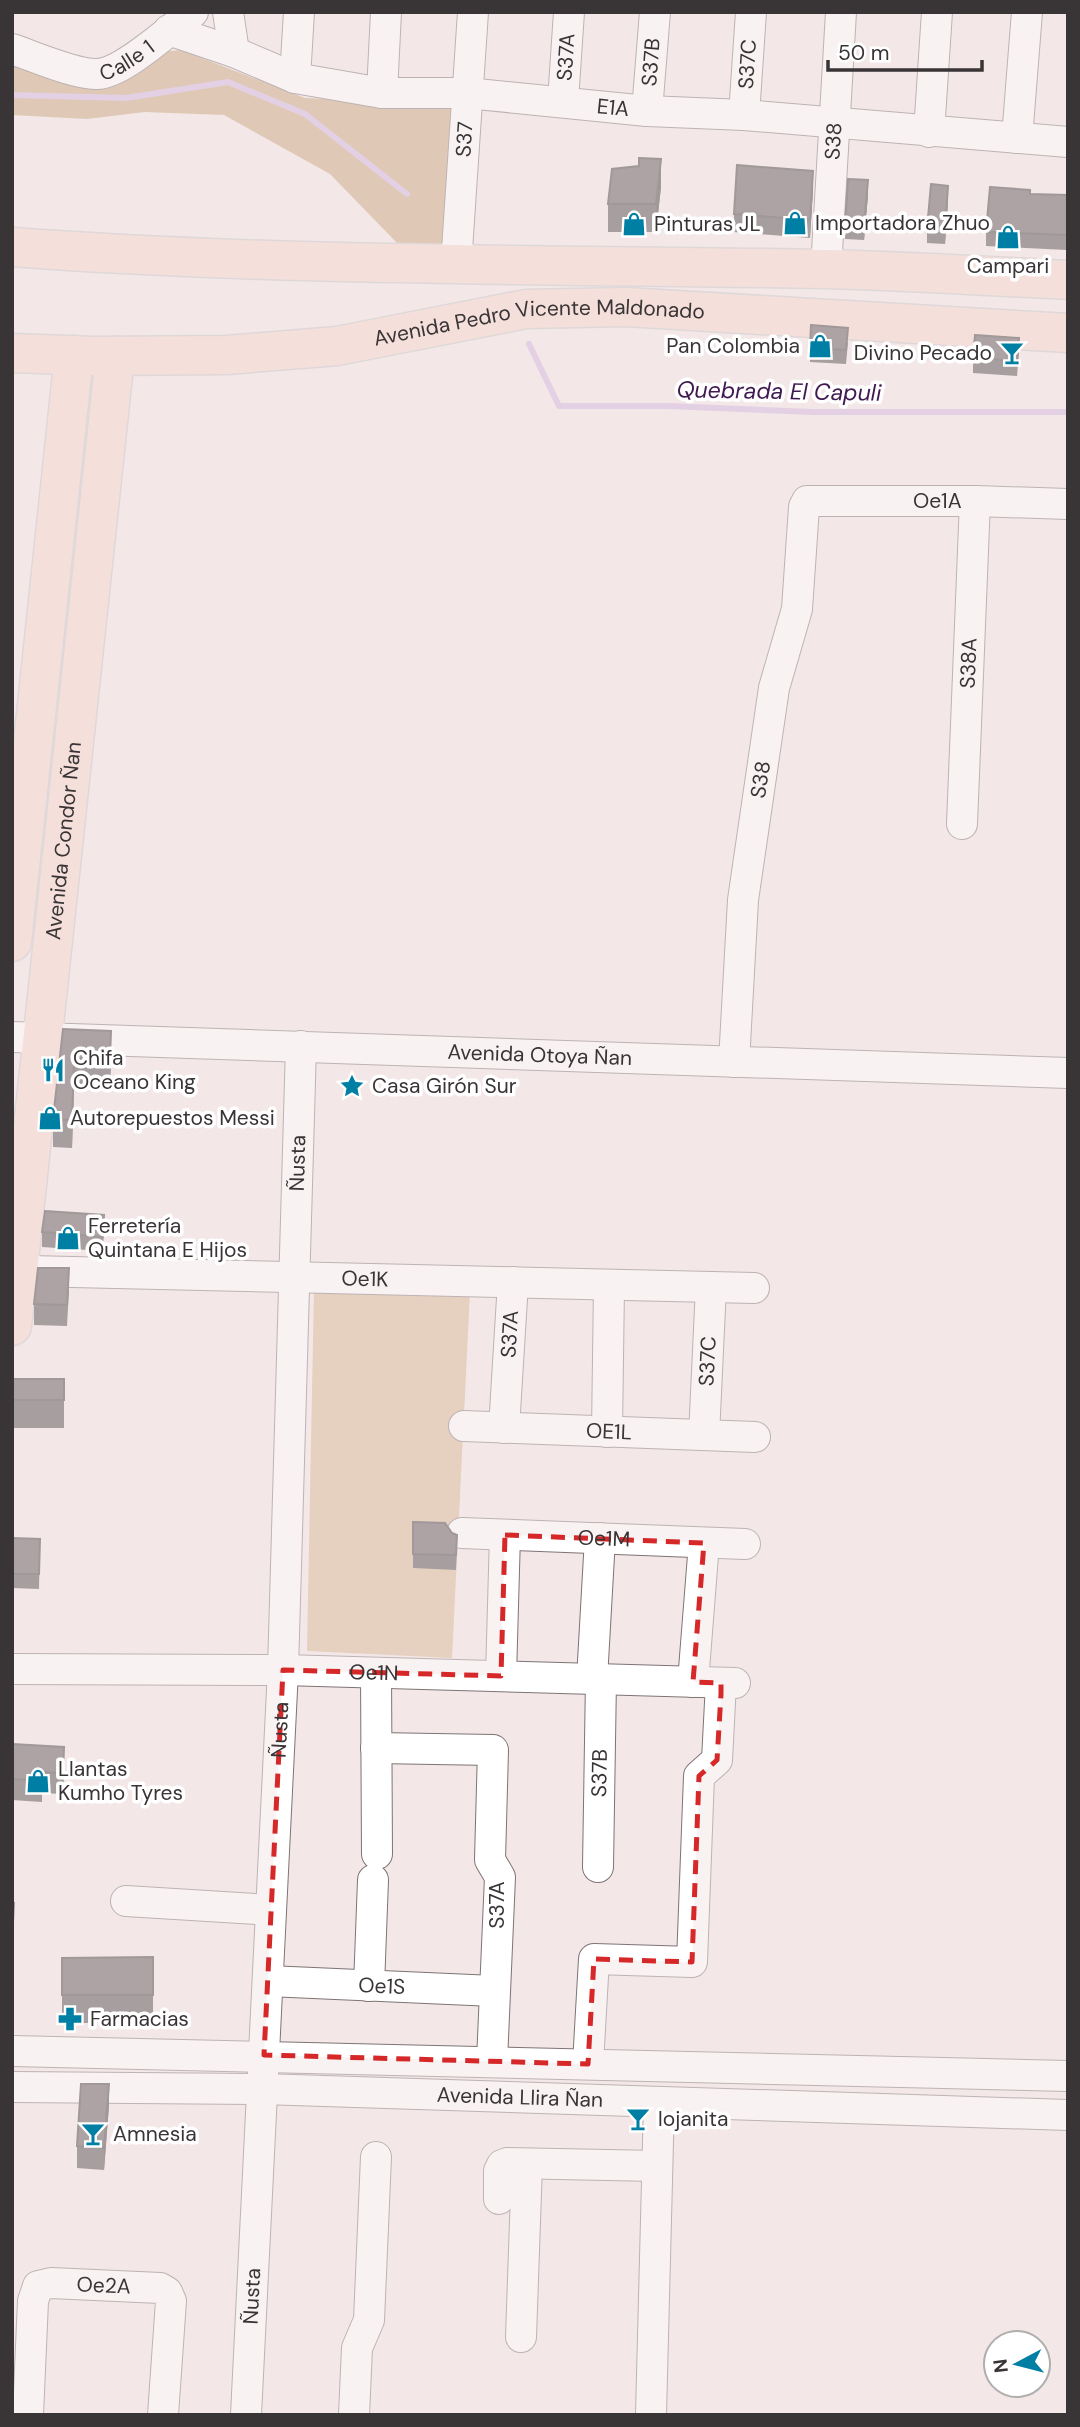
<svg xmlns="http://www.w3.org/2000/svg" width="1080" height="2427" viewBox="0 0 1080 2427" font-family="'DM Sans',sans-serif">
  <rect width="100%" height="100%" fill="#f3e7e8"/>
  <!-- green -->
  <path fill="#d7b48e" d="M314 1289 470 1292 452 1658 307 1651Z"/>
  <!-- forest -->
  <path fill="#c8a47a" d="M181 50 305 98 455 105 448 254 399 245 330 174 224 115 145 112 87 119 12 115V56L88 78 161 52Z"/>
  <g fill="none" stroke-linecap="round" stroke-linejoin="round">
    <!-- stream -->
    <path stroke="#d1b3e0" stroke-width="6" d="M12 95 126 98 228 82 305 114 407 194
      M529 344 559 406H669L812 412H1068"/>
    <!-- minor casing -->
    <g stroke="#7f7475" stroke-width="32">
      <g id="minor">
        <path d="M228 12 234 52"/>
        <path id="s1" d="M169 30 234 52 295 78 382 93H467L647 111 744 115 1068 142"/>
        <path id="s2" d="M12 49C33 56 76 75 97 74 122 74 171 28 193 12"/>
        <path d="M295 78 299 12"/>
        <path d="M382 93 386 12"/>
        <path id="s3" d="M563 101 569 12"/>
        <path id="s4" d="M647 111 655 12"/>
        <path id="s5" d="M744 115 751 12"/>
        <path d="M929 132 937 12"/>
        <path d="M1017 138 1027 12"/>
        <path id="s6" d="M456 265 473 12"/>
        <path id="s7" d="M826 269 841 12"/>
        <path id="s8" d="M962 824 975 501"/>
        <path id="s9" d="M12 1037 1068 1073"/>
        <path id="s10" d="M734 1062 743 900 774 688 797 609 804 507 807 501H975L1068 504"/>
        <path id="s11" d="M29 1271 754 1288"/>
        <path id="s12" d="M464 1426 755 1437"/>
        <path id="s13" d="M504 1428 513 1282"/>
        <path d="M607 1432 609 1285"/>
        <path id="s14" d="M704 1435 711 1287"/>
        <path id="s15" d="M462 1533 745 1544"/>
        <path id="s16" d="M12 1669 283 1670 735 1683"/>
        <path d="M376 1673 377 1854"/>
        <path d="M501 1676 505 1535"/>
        <path d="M592 1679 600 1538"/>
        <path d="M693 1682 704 1543"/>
        <path d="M376 1748 493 1750 490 1860 500 1877 492 2061"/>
        <path id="s17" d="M598 1867 601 1679"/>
        <path d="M126 1901 271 1910"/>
        <path id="s18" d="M268 1981 494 1991"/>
        <path d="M369 1986 373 1880"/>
        <path d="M12 2051 1068 2076"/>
        <path d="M588 2064 594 1959 692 1962 699 1776 717 1760 721 1683"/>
        <path id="s19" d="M12 2087 262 2089 1068 2115"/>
        <path d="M499 2199V2171L502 2165 507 2163 657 2166"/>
        <path d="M521 2337 527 2164"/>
        <path id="s20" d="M28 2415 33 2301 38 2286 51 2283 160 2288 167 2292 171 2301 163 2415"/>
        <path id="s21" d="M246 2415 283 1670 301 1046"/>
        <path d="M354 2415 357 2348 369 2320 376 2157"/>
        <path d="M651 2415 659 2102"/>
      </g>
    </g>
    <!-- major casing -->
    <g stroke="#c8c6c6" stroke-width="41">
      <g id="major">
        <path d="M12 247C282 267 553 264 824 269 905 271 987 276 1068 280"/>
        <path id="s22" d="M12 353 94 356 227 355 337 346 526 309 625 307 1068 333"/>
        <path d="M12 942 74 355"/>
        <path id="s23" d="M12 1326 115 356"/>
      </g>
    </g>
    <!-- minor -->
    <use href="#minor" stroke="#fff" stroke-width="30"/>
    <!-- major -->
    <use href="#major" stroke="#f5d6cb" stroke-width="38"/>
  </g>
  <!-- wall -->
  <path fill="#4d4549" d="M639 166 661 187 656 232H608V204Z
    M813 189 810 238 734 232V214Z
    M1030 194 1068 195 1067 250 986 246V232Z
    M868 195 864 240 845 239V224Z
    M948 200 945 244 927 243V229Z
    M848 342 846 364 810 362V348Z
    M1019 352 1017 376 973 373V358Z
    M63 1029 111 1058 110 1087 74 1085 72 1148 53 1147V1119Z
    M104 1229 103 1251 42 1247V1232Z
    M69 1290 67 1326 34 1325V1304Z
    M13 1379H64V1428H13Z
    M413 1522 457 1549 456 1570 413 1568Z
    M12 1538 40 1539 39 1589 12 1588Z
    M12 1744 64 1768 63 1794 42 1793V1802L12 1800Z
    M153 1957V2023H62V1958Z
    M109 2105 104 2170 77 2168V2146Z"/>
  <!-- shaded-wall -->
  <path fill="#3e383c" d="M661 159V187L656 232V204Z
    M813 171V189L810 238V220Z
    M868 180V195L864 240V226Z
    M948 186V200L945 244V230Z
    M111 1031V1058L110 1087V1059Z
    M74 1058V1085L72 1148V1120Z
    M64 1747V1768L63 1794V1773Z
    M14 1903V1931L12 1970V1942Z
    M109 2084V2105L104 2170V2148Z"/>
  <!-- building -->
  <path fill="#595055" stroke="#3e383c" stroke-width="2" d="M639 158 661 159 656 204H608L612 169 639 166Z
    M737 165 813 171 810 220 734 214Z
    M848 179 868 180 864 226 845 224Z
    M931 184 948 186 945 230 927 229Z
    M990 187 1030 190V194L1068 195 1067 235 986 232Z
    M811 325 848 328 846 350 810 348Z
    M975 335 1019 338 1017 361 973 358Z
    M63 1029 111 1031 110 1059 74 1058 72 1120 53 1119Z
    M45 1211 104 1215 103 1237 42 1232Z
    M38 1268H69L67 1305 34 1304Z
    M13 1379H64V1400H13Z
    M413 1522 445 1523 452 1533 457 1535 456 1555 413 1554Z
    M12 1538 40 1539 39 1574H12Z
    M12 1744 64 1747 63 1773 42 1772V1781L12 1779Z
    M12 1903H14L12 1942Z
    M153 1957V1995H62V1958Z
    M81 2084H109L104 2148 77 2146Z"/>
  <!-- marked area -->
  <path d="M0 0H1080V2427H0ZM505 1535 704 1543 693 1682 721 1683V1694L717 1760 699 1776 692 1962 594 1959 588 2064 264 2055 283 1670 501 1676Z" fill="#f3e7e8" fill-opacity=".55" fill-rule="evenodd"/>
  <path fill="none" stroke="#d62828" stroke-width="5" stroke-dasharray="14 9" stroke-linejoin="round" d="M505 1535 704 1543 693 1682 721 1683V1694L717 1760 699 1776 692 1962 594 1959 588 2064 264 2055 283 1670 501 1676Z"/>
  <!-- icons -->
  <defs>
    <g id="shop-bare" transform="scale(1.89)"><path d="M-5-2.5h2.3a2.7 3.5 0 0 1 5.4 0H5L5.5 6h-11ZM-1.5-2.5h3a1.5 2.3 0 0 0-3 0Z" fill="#007fa4" stroke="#fff" stroke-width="2.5" paint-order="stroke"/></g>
    <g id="bar-bare" transform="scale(1.89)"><path d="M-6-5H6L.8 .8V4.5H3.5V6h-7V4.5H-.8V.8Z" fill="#007fa4" stroke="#fff" stroke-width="2.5" paint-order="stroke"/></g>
    <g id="restaurant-bare" transform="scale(1.89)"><path d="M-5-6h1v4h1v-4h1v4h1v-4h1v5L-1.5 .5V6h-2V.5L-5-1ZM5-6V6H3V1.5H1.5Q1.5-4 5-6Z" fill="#007fa4" stroke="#fff" stroke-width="2.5" paint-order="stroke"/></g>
    <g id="sight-bare" transform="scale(1.89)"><path d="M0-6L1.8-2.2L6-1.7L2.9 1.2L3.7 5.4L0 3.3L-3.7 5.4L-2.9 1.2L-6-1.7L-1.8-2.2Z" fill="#007fa4" stroke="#fff" stroke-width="2.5" paint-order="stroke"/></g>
    <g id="pharmacy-bare" transform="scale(1.89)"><path d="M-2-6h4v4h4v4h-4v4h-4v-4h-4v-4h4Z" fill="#007fa4" stroke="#fff" stroke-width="2.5" paint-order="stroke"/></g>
  </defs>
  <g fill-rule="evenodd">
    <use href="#shop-bare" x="795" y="223"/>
    <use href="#shop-bare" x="634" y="224"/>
    <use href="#shop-bare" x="1008" y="237"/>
    <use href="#shop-bare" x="820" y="346"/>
    <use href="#bar-bare" x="1012" y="353"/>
    <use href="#restaurant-bare" x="53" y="1070"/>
    <use href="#sight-bare" x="352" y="1086"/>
    <use href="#shop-bare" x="50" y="1118"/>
    <use href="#shop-bare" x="68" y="1238"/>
    <use href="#shop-bare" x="38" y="1781"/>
    <use href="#pharmacy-bare" x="70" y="2019"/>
    <use href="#bar-bare" x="638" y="2119"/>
    <use href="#bar-bare" x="93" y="2134"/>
  </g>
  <g text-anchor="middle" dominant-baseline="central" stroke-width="7" stroke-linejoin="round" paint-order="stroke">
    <!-- street labels -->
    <g font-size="21" fill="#393435" stroke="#fff">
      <text stroke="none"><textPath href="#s2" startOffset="122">Calle 1</textPath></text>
      <text stroke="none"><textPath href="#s3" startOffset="44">S37A</textPath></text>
      <text stroke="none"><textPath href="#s4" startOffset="49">S37B</textPath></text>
      <text stroke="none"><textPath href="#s5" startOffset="51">S37C</textPath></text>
      <text stroke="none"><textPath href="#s1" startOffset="455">E1A</textPath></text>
      <text stroke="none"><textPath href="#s6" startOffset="126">S37</textPath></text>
      <text stroke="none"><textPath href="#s7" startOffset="128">S38</textPath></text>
      <text stroke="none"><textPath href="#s22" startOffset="530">Avenida Pedro Vicente Maldonado</textPath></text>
      <text stroke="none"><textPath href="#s10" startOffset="698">Oe1A</textPath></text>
      <text stroke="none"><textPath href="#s8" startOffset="161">S38A</textPath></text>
      <text stroke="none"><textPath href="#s10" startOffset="284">S38</textPath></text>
      <text stroke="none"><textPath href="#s23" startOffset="488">Avenida Condor Ñan</textPath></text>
      <text stroke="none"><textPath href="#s9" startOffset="528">Avenida Otoya Ñan</textPath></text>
      <text stroke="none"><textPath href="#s21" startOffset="1253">Ñusta</textPath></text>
      <text stroke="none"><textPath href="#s11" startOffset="336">Oe1K</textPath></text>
      <text stroke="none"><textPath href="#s13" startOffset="94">S37A</textPath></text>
      <text stroke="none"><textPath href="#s14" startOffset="74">S37C</textPath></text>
      <text stroke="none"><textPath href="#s12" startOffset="145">OE1L</textPath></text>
      <text stroke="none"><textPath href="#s15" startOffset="142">Oe1M</textPath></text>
      <text stroke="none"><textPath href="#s16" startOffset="362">Oe1N</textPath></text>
      <text stroke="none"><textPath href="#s21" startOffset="686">Ñusta</textPath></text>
      <text stroke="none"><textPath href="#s17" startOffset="94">S37B</textPath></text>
      <text transform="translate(497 1905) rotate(-90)">S37A</text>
      <text stroke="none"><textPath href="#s18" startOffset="114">Oe1S</textPath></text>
      <text stroke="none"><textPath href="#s19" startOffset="508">Avenida Llira Ñan</textPath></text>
      <text stroke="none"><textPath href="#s20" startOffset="196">Oe2A</textPath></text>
      <text stroke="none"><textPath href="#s21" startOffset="119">Ñusta</textPath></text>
    </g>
    <!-- poi labels -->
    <g font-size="21" fill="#393435" stroke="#fff" text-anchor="start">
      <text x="815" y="223">Importadora Zhuo</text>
      <text x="654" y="224">Pinturas JL</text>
      <text x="1008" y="266" text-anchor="middle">Campari</text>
      <text x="800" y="346" text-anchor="end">Pan Colombia</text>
      <text x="992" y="353" text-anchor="end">Divino Pecado</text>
      <text x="73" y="1058">Chifa<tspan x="73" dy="24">Oceano King</tspan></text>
      <text x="372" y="1086">Casa Girón Sur</text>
      <text x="70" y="1118">Autorepuestos Messi</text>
      <text x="88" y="1226">Ferretería<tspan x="88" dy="24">Quintana E Hijos</tspan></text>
      <text x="58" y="1769">Llantas<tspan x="58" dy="24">Kumho Tyres</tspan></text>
      <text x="90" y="2019">Farmacias</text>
      <text x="658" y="2119">lojanita</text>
      <text x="113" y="2134">Amnesia</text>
    </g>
    <!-- water labels -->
    <g font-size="23" font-style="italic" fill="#3f1950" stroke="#fff">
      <text transform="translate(779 391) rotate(1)">Quebrada El Capuli</text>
    </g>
  </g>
  <!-- border -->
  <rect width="1080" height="2427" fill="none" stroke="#393435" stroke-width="28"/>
  <!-- north arrow -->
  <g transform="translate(1017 2364) rotate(263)"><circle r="33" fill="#ffffff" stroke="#b0aeae" stroke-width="2"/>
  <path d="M0-5L12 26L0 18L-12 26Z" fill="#007fa4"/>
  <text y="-10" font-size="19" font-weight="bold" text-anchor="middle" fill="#393435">N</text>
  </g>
  <!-- scale -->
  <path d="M828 60v10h154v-10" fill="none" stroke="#393435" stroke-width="3.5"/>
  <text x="838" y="60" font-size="21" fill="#393435" stroke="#ffffff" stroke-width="5" paint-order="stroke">50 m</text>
</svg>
